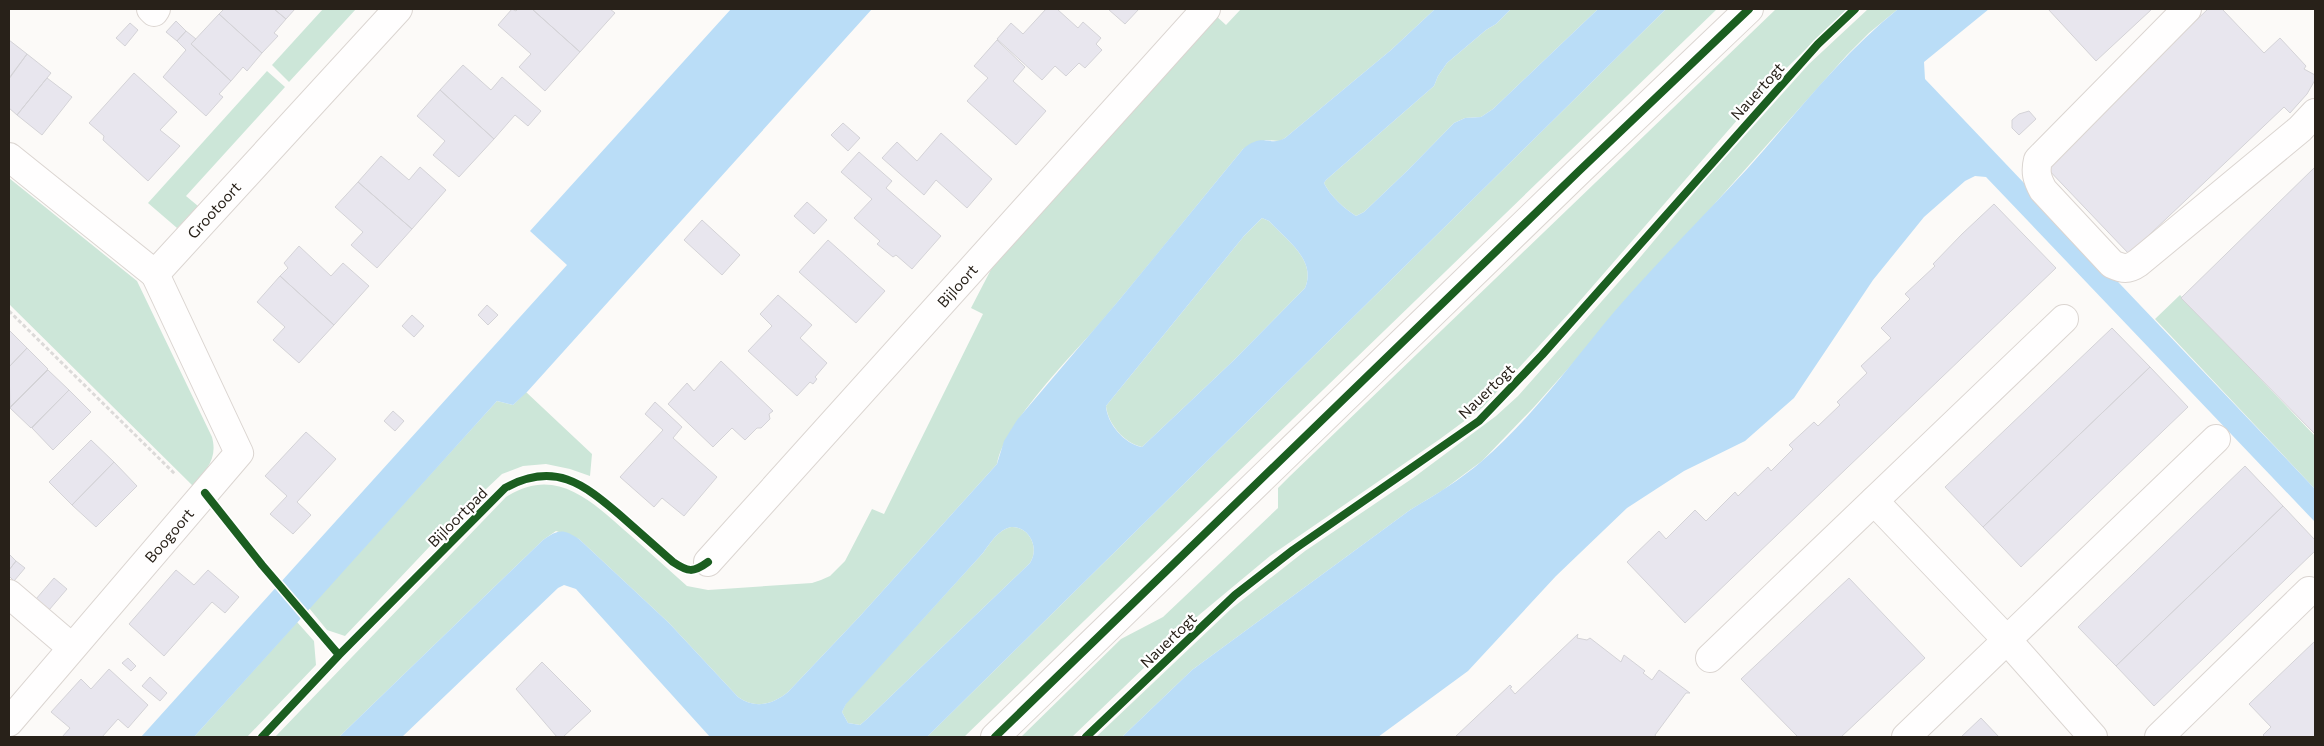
<svg xmlns="http://www.w3.org/2000/svg" width="2324" height="746" viewBox="0 0 2324 746" font-family="Commissioner,sans-serif">
  <rect width="100%" height="100%" fill="#fcfaf8"/>
  <!-- green -->
  <path fill="#cce6d8" d="M323 9H356L289 82 272 65Z
    M1241 9H1435L1391 50 1285 138 1280 141 1266 140 1243 149C1197 205 1152 261 1106 316 1078 350 1003 423 997 464L860 616 788 692C772 705 755 709 738 697L669 623 579 539 556 531 543 540 339 737H275L506 497C557 464 593 503 630 535 649 552 668 569 687 586L708 590 812 583 821 580 830 576 845 561 872 509 884 514 983 314 971 308 998 256 1215 15 1226 25Z
    M1511 9H1598L1493 109 1481 117 1465 118 1454 123 1407 171 1364 212 1356 216C1345 209 1330 196 1324 183L1326 180 1434 86 1438 76 1447 63 1486 30 1496 24Z
    M1666 9H1717L964 737H927Z
    M1776 9H1847L1759 95 1572 310 1482 408 1440 439 1270 556 1199 615 1072 737H1021L1121 639 1163 617 1278 508V488L1289 477Z
    M1868 9H1898L1869 33 1847 55 1534 407 1482 461 1443 490 1410 510 1192 670 1122 737H1096L1231 609 1305 551 1413 478 1496 416 1518 396 1632 267 1704 181 1809 64Z
    M267 71 285 87 186 196 198 206 177 228 148 203Z
    M9 178 137 281 212 437C218 459 206 470 193 486L9 304Z
    M1262 218 1269 221C1286 240 1317 260 1305 288L1234 360 1142 447C1124 443 1108 424 1106 406L1244 236Z
    M2180 295 2315 436V489L2155 319Z
    M526 392 592 454 590 476 570 469 546 464 523 466 502 474 467 507 345 636 327 630 309 608 497 401 513 405Z
    M1011 527C1029 526 1040 548 1030 563L867 719 860 725 848 723 842 712 846 703 983 553C991 542 998 530 1011 527Z
    M297 622 314 641 316 665 247 737H194Z"/>
  <!-- water -->
  <path fill="#baddf7" fill-rule="evenodd" d="M731 9H872L527 392 513 405 497 401 194 737H141L567 265 530 231Z
    M1435 9H1511L1496 24 1486 30 1447 63 1438 76 1434 86 1326 180 1324 183C1330 196 1345 209 1356 216L1364 212 1407 171 1454 123 1465 118 1481 117 1493 109 1598 9H1666L927 737H710L576 589 564 585 558 588 402 737H339L543 540C559 529 563 529 579 539L669 623 738 697C755 709 772 705 788 692L860 616 997 464 1004 441 1017 420 1120 299 1243 149C1263 132 1270 147 1285 138L1391 50ZM1262 218 1269 221C1286 240 1317 260 1305 288L1234 360 1142 447C1124 444 1107 423 1106 406L1244 236ZM1011 527C1029 526 1040 548 1030 563L867 719 860 725 848 723 842 712 846 704 983 553C991 542 998 530 1011 527Z
    M1898 9H1989L1924 62 1925 79 2315 489V522L1986 177 1975 176 1965 181 1924 217 1873 280 1794 398 1745 441 1684 471 1627 508 1556 576 1468 671 1378 737H1122L1192 670 1410 510C1435 495 1460 480 1482 461 1532 418 1572 362 1614 312 1657 262 1704 216 1748 168 1797 113 1841 55 1898 9Z"/>
  <!-- building -->
  <path fill="#e8e6ee" stroke="#d4d3d7" d="M224 9H274L286 19 274 33 278 36 262 53 219 14Z
    M274 9H295L286 19Z
    M512 9 516 11 518 9H532L580 52 545 91 519 67 531 54 498 25Z
    M532 9H610L615 13 580 52Z
    M1046 9H1057L1078 28 1083 22 1101 38 1096 44 1102 50 1085 68 1079 63 1066 76 1055 66 1042 80 997 39 1011 23 1023 34Z
    M1108 9H1139L1125 24Z
    M2048 9H2152L2096 61Z
    M2208 9H2222L2264 53 2280 38 2306 66 2304 69 2315 75V80L2307 94 2290 113 2284 107 2129 254 2044 165Z
    M219 14 262 53 247 71 243 67 231 81 191 44Z
    M176 21 186 31 177 41 166 32Z
    M130 23 138 30 125 46 116 38Z
    M186 31 196 39 191 44 231 81 219 94 223 97 206 116 163 77 186 50 177 41Z
    M9 40 27 54 9 78Z
    M997 40 1025 67 1013 81 1046 111 1016 145 967 101 988 78 974 66Z
    M27 54 51 73 17 115 9 108V79Z
    M463 65 491 90 502 77 541 111 528 126 515 115 494 139 440 90Z
    M134 73 177 112 160 130 180 146 148 181 103 140 104 136 89 123Z
    M47 78 72 97 42 135 17 115Z
    M440 90 494 139 459 177 433 155 445 141 417 116Z
    M2029 111 2036 119 2019 135 2012 128V120L2019 114Z
    M843 123 860 138 848 151 831 135Z
    M941 133 992 179 967 208 936 180 924 195 882 158 897 142 917 161Z
    M859 152 892 181 886 188 941 236 912 269 896 255 893 257 877 244 880 241 854 218 872 199 841 172Z
    M381 156 409 180 420 167 446 190 412 229 358 182Z
    M2315 167V434L2181 298Z
    M358 182 412 229 377 268 351 245 363 232 335 207Z
    M807 202 827 220 814 234 794 216Z
    M1994 204 2056 268 1685 623 1627 562 1659 531 1666 539 1695 510 1706 521 1735 492 1738 496 1768 467 1771 471 1793 449 1789 445 1814 422 1818 426 1840 405 1837 402 1867 373 1861 366 1891 338 1881 328 1910 299 1905 294 1935 266 1933 264 1962 234Z
    M702 220 740 255 722 275 684 240Z
    M828 240 885 291 856 323 799 272Z
    M299 246 331 276 343 263 369 286 334 325 280 276 288 268 284 263Z
    M280 276 334 325 299 363 273 340 285 327 257 302Z
    M778 295 812 325 800 338 827 363 815 377 817 379 813 384 810 382 797 396 748 351 772 326 760 314Z
    M487 305 498 315 488 325 478 315Z
    M412 315 424 326 414 337 402 326Z
    M2112 328 2150 367 1983 527 1945 487Z
    M9 330 27 348 9 367Z
    M27 348 48 369 10 407 9 367Z
    M721 361 773 411 769 414 770 419 761 428H757L745 440 732 428 713 447 668 404 687 383 694 391Z
    M2150 367 2188 407 2021 567 1983 527Z
    M48 370 69 390 31 428 10 408Z
    M69 390 91 412 53 450 32 428Z
    M655 402 682 427 673 438 717 477 684 516 662 498 654 507 620 477 663 430 645 414Z
    M393 411 404 421 395 431 384 421Z
    M306 432 336 459 297 502 311 515 293 534 270 514 287 496 265 476Z
    M91 440 114 462 72 505 49 482Z
    M114 462 137 486 96 527 72 505Z
    M2245 466 2283 506 2116 666 2078 627Z
    M2283 506 2315 540V551L2154 706 2116 666Z
    M9 554 16 561 9 570Z
    M16 561 25 568 14 581 9 576V570Z
    M176 570 194 585 208 570 239 597 225 613 212 602 164 656 129 624Z
    M54 578 67 589 49 610 36 599Z
    M1849 578 1925 658 1841 737H1798L1741 679Z
    M1578 634 1577 638 1587 640 1590 638 1621 662 1624 655 1645 671 1643 673 1652 680 1659 670 1690 693H1686L1655 735 1656 737H1455L1510 685 1512 687 1510 688 1515 694Z
    M2315 641V737H2265L2263 735 2271 727 2249 704Z
    M128 658 136 666 131 671 122 663Z
    M542 662 591 711 563 737H557L516 689Z
    M109 669 148 705 128 728 118 719 102 737H62L70 728 51 712 81 679 91 689Z
    M150 677 167 693 160 701 142 686Z
    M1981 718 1999 737H1961Z"/>
  <g fill="none" stroke-linecap="round" stroke-linejoin="round">
    <!-- minor casing -->
    <g stroke="#dbd5d1" stroke-width="30">
      <g id="minor">
        <path d="M151 9 154 12 156 9"/>
        <path d="M2187 9 2038 160C2035 172 2037 179 2043 190L2112 264C2123 269 2128 270 2138 263L2300 129 2315 113"/>
        <path id="s1" d="M9 157 155 274 398 9"/>
        <path d="M1874 501 2007 640 2093 737"/>
        <path id="s2" d="M708 562 1206 9"/>
        <path d="M9 594 71 647"/>
        <path d="M1710 658 2064 319"/>
        <path id="s3" d="M9 722 239 453 155 274"/>
        <path d="M995 737 1579 171 1749 9"/>
        <path d="M1906 737 2216 439"/>
        <path d="M2159 737 2309 591"/>
      </g>
    </g>
    <!-- path -->
    <path stroke="#dcdad9" stroke-width="3" stroke-dasharray="4 2.5" stroke-linecap="butt" d="M9 311 176 475"/>
    <!-- minor -->
    <use href="#minor" stroke="#fffefe" stroke-width="28"/>
    <!-- cycleway casing -->
    <g stroke="#fff" stroke-width="11">
      <path id="cycleway" d="M205 493 262 565 339 655
        M262 737 339 655 505 488C554 461 583 483 621 516 638 531 656 547 673 562 688 572 693 573 708 562
        M995 737 1579 171 1749 9
        M1086 737 1235 595 1293 550 1479 421 1542 355 1818 44 1855 9"/>
    </g>
    <!-- cycleway -->
    <use href="#cycleway" stroke="#1b5e20" stroke-width="8"/>
  </g>
  <g text-anchor="middle" dominant-baseline="central" stroke-width="4.5" stroke-linejoin="round" paint-order="stroke">
    <!-- street labels -->
    <g font-size="15" fill="#282119" stroke="#fff">
      <text transform="translate(1757 91) rotate(-48)">Nauertogt</text>
      <text stroke="none"><textPath href="#s1" startOffset="274">Grootoort</textPath></text>
      <text stroke="none"><textPath href="#s2" startOffset="372">Bijloort</textPath></text>
      <text transform="translate(1486 391) rotate(-44)">Nauertogt</text>
      <text transform="translate(457 517) rotate(-45)">Bijloortpad</text>
      <text stroke="none"><textPath href="#s3" startOffset="246">Boogoort</textPath></text>
      <text transform="translate(1168 640) rotate(-44)">Nauertogt</text>
    </g>
  </g>
  <!-- border -->
  <rect width="2324" height="746" fill="none" stroke="#282119" stroke-width="20"/>
</svg>
